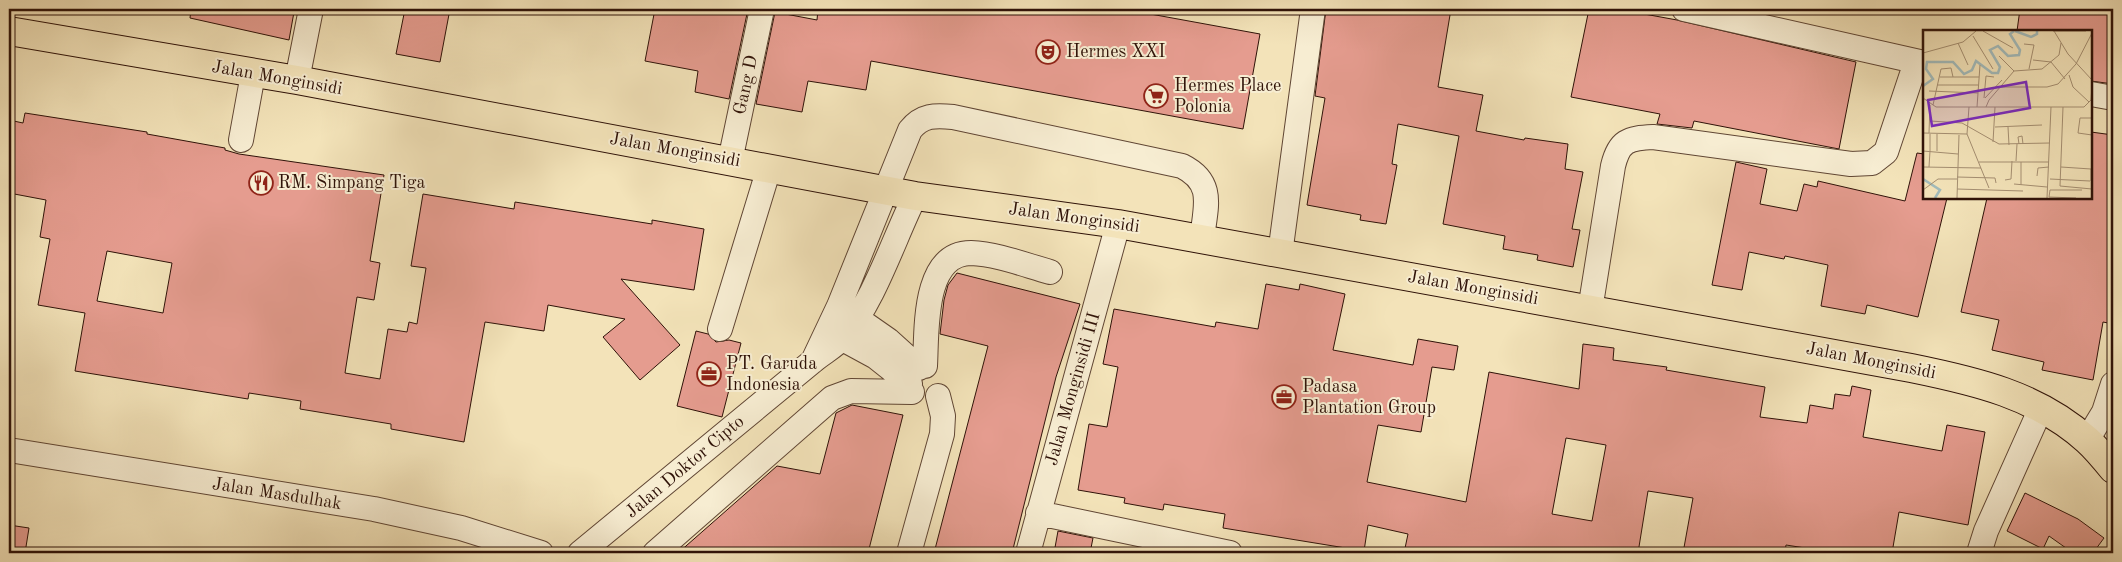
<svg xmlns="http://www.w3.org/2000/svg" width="2122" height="562" viewBox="0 0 2122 562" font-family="'Old Standard TT',serif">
  <rect width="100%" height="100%" fill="#f3e3b9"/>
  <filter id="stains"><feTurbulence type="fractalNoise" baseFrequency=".004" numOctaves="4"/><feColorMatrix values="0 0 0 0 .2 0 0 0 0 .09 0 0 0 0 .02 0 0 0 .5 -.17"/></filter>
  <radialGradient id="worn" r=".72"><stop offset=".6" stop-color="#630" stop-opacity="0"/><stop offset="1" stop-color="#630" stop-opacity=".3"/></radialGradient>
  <!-- building -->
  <path fill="#e59c8f" stroke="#2f1208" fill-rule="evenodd" d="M191 9H274L294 12 289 40 190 18Z
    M405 9H450L440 62 396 54Z
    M655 9H748L729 99 695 92 698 71 645 61Z
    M818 9H1123L1260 34 1243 129 871 61 866 90 808 81 802 112 756 104 775 12 817 20Z
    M1326 9H1451L1438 87 1483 95 1476 131 1524 140 1525 138 1568 144 1565 169 1583 172 1572 229 1580 230 1573 267 1537 260 1538 255 1503 249 1505 236 1443 224 1459 136 1398 124 1392 164 1397 165 1386 224 1360 220 1361 215 1307 205 1325 98 1315 96Z
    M1589 9H1617L1677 20 1856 62 1839 149 1694 121 1692 128 1657 124 1660 114 1571 97Z
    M2020 9H2113V84L2091 81V31H2017Z
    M25 113 147 132V134L225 148V150L239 154 384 175 370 261 380 263 374 300 357 297 345 373 380 379 388 329 407 332 409 322 417 324 426 268 411 266 423 194 514 209 515 202 652 224V220L704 229 694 290 621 279 680 345 640 380 603 337 625 319 548 305 544 331 485 322 464 442 391 429V424L300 409 301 401 249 393 248 399 75 371 85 313 38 305 50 239 40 237 46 200 9 193V120L23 123ZM107 251 172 263 163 313 97 301Z
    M2091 132 2113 135V297L2108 323 2103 322 2093 380 2042 370 2044 362 1992 350 1999 320 1961 312 1987 198H2091Z
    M1917 153 1924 154V198H1947L1918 317 1867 305 1865 314 1821 306 1828 265 1785 256 1784 259 1749 252 1742 290 1712 285 1736 162 1767 169 1760 204 1797 211 1804 184 1817 187 1818 181 1905 201Z
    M957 273 1080 304 1056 377 1012 553H934L988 346 940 334 944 300 948 285Z
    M1266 284 1299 290 1300 284 1345 294 1333 350 1413 365 1418 339 1458 346 1454 370 1432 367 1421 432 1378 425 1367 482 1466 502 1489 372 1579 389 1583 344 1614 348 1613 360 1667 367 1666 370 1765 387 1760 417 1807 423 1810 405 1833 409 1835 394 1850 396 1852 386 1871 390 1863 437 1942 451 1947 425 1985 432 1968 525 1899 512 1892 553H1837L1786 545 1785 553H1683L1693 498 1648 491 1638 553H1404L1408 534 1368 525 1364 551 1223 528 1225 514 1164 504 1163 510 1124 503 1125 498 1078 490 1089 424 1107 427 1118 367 1103 364 1114 309 1215 327 1216 322 1258 329ZM1566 438 1606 445 1592 521 1552 514Z
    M696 331 708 334 716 342 729 340 741 343 722 417 677 406Z
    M852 405 903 415 868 553H678L777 466 820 474 836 413Z
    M2025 493 2078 519 2104 538 2093 553H2073L2049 536 2043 549 2007 531Z
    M9 525 29 528 25 553H9Z
    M1058 531 1093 538 1090 553H1054Z"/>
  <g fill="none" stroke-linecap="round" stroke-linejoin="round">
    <!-- minor casing -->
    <g stroke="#604634" stroke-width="26">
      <path id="minor" d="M1684 9 1924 63
        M297 80 311 9
        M2091 94 2113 98
        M241 140 253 74
        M730 161 762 9
        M1280 254 1313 9
        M845 310 888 340 919 368
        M1590 310 1613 166C1619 141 1628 138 1653 137L1851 164 1872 163 1886 152 1916 62
        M720 329 766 178 767 167
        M830 332 876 357 910 384
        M813 361 839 306 910 130C922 115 935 115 953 117L1182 166C1216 183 1205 208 1202 239
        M925 366C927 332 922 253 971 253 997 254 1025 265 1050 272
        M2087 440 2104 412 2113 384
        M9 450 374 509 461 528 541 553
        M1038 513 1230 553
        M580 553 813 361C822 353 836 346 843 337 874 302 894 238 915 196
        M655 553 832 398 851 391 912 392
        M909 553 942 434 943 416 938 396
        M1028 553 1118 224
        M1979 553 1986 531 2041 408"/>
    </g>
    <!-- major casing -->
    <g stroke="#2f1208" stroke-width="30">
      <path id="major" d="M9 31 297 80 915 196 1118 224 1911 368C1975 381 2037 395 2087 440 2097 449 2105 459 2113 469"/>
    </g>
    <!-- minor -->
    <use href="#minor" stroke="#f7edd2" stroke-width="24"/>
    <!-- major -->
    <use href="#major" stroke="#f3e3b9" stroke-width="28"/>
  </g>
  <!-- icons -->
  <defs>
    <g id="theatre-ring" transform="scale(1.25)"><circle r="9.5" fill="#f7edd2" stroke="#8f2418" stroke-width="1.5"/><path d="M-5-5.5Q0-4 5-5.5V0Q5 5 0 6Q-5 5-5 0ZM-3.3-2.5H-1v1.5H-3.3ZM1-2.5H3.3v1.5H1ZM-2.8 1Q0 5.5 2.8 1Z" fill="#8f2418"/></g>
    <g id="supermarket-ring" transform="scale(1.25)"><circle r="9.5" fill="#f7edd2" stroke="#8f2418" stroke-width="1.5"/><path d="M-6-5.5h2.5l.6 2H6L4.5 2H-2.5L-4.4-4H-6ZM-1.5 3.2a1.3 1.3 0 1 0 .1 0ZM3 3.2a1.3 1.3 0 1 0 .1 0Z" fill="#8f2418"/></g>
    <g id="restaurant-ring" transform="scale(1.25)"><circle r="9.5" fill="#f7edd2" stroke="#8f2418" stroke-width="1.5"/><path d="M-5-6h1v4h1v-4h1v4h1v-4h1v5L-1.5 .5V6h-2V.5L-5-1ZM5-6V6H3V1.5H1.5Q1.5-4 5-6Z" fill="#8f2418"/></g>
    <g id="office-ring" transform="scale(1.25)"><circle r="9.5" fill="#f7edd2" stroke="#8f2418" stroke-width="1.5"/><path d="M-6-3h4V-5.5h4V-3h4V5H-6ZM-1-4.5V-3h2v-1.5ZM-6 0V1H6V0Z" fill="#8f2418"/></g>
  </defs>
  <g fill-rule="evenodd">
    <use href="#theatre-ring" x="1048" y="52"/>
    <use href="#supermarket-ring" x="1156" y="96"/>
    <use href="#restaurant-ring" x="261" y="183"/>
    <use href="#office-ring" x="709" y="374"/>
    <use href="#office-ring" x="1284" y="397"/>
  </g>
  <g text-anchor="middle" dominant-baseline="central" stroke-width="4" stroke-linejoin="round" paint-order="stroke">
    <!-- poi labels -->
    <g font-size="18" fill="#2f1208" stroke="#f7edd2" text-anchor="start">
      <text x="1066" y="52">Hermes XXI</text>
      <text x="1174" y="86">Hermes Place<tspan x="1174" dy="21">Polonia</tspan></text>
      <text x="278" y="183">RM. Simpang Tiga</text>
      <text x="726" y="364">PT. Garuda<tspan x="726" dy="21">Indonesia</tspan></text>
      <text x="1302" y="387">Padasa<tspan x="1302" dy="21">Plantation Group</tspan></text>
    </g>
    <!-- street labels -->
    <g font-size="18" fill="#2f1208" stroke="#f7edd2">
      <text transform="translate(277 78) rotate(10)">Jalan Monginsidi</text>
      <text transform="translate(746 85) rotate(-78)">Gang D</text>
      <text transform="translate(675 150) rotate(10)">Jalan Monginsidi</text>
      <text transform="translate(1074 218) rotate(8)">Jalan Monginsidi</text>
      <text transform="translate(1473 288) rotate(10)">Jalan Monginsidi</text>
      <text transform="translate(1871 361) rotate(11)">Jalan Monginsidi</text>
      <text transform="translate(1073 389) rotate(-74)">Jalan Monginsidi III</text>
      <text transform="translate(685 467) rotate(-40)">Jalan Doktor Cipto</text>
      <text transform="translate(277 494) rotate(9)">Jalan Masdulhak</text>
    </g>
  </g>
  <!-- overview -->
  <g transform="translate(1923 30)">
    <rect width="169" height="169" fill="#f3e3b9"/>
    <path fill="none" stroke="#a2bbbb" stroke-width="2.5" d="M92 1 108 7 114 4V1M0 56 10 49 3 39 4 32H30L41 44 49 40 53 31 69 43H75L77 37 67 20 75 16 85 26 96 25 97 20 87 4 91 1M0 149 17 160 12 168"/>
    <path fill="none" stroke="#a58f72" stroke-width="1" d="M60 1 90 18M130 1H163M131 1 145 24 169 50M50 6 70 39M35 13 45 35M101 14 111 15 106 39M0 23 40 12 53 1M76 26 91 41M110 30 128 32 142 49M146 45 150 57 166 72M17 47H56M14 55H55M77 57H124L135 54 153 34 169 3M6 61 55 63M0 68 13 77H161L168 70 169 56M61 68 63 46 71 47M62 68 79 50M10 75 18 39 28 38 30 47M54 77 57 35M63 77 66 70 91 41 119 39 136 25 138 13M140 77 137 156 169 159M169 88H157L155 103 169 105M7 91 39 93 76 114 127 113M72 97 119 95M85 97 86 115M0 103 44 104 46 77M6 103 7 75M7 104V121M44 104 66 158M70 112 72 77M96 114 95 107 99 106 100 114M0 121 35 124M14 121V104M93 131 94 114M56 132H126M98 132V155M0 137 58 138M6 137 7 121M138 137 168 139V151M114 146 115 138 126 137M34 147 72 148 73 153M127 149 167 151M82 150 88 149 89 131M91 154 124 157M34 159 100 161M0 160 15 149H34M34 168 36 105M124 168 128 77M153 168 126 167 127 160H159"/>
    <path fill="#7b2cbf" fill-opacity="0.15" stroke="#7b2cbf" stroke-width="2.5" d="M103 52 107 78 9 96 5 70Z"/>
    <rect width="169" height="169" fill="none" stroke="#2f1208" stroke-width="2.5"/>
  </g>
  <!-- margin -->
  <rect width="2122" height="562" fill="none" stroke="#f3e3b9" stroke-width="30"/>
  <rect x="10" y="10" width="2102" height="542" fill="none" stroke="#2f1208" stroke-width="2.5"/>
  <rect x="15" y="15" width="2092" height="532" fill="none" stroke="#2f1208"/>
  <rect width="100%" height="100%" filter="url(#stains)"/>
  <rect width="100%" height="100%" fill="url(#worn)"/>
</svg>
